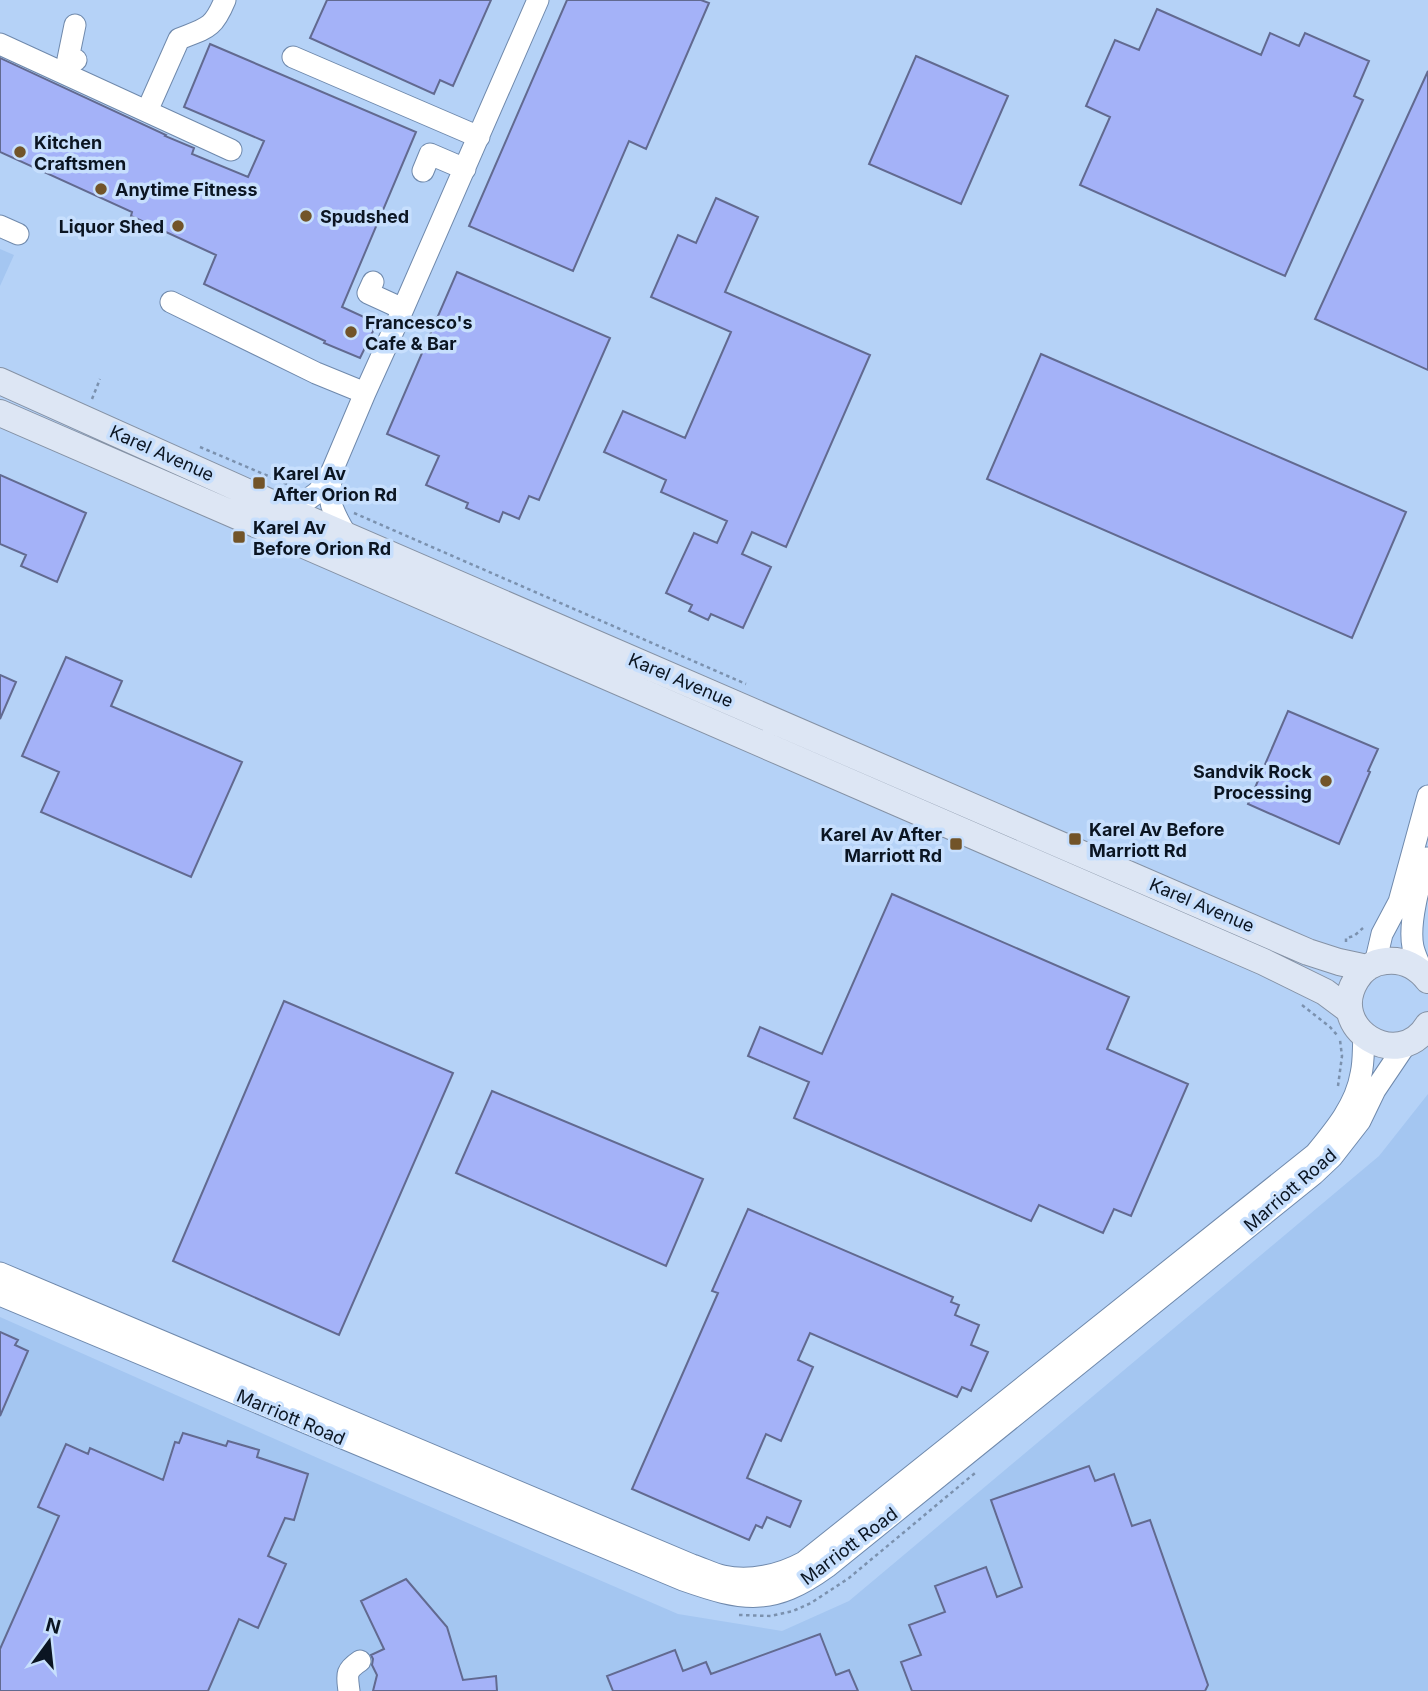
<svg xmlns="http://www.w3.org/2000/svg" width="1428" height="1691" viewBox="0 0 1428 1691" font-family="Inter,sans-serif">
  <rect width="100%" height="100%" fill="#b5d2f7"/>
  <!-- built -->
  <path fill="#a4c6f1" d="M0 249 14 255 0 286Z
    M1428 1094V1691H0V1317L320 1459 678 1614 782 1631 849 1601 1379 1156Z"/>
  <!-- building -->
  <path fill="#a4b2f8" stroke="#626a90" stroke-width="2" d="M327 0H491L453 86 440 80 434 94 310 38Z
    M567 0H701L709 3 646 149 629 141 573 271 469 226Z
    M1157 9 1261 55 1270 33 1299 46 1305 33 1369 61 1354 96 1363 100 1285 276 1080 185 1110 117 1086 106 1115 40 1139 50Z
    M210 44 416 132 342 307 377 323 360 358 324 343 325 341 204 284 216 255 131 216 132 212 0 152V58L166 135 165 136 194 148 192 154 248 177 264 141 184 107Z
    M916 56 1008 96 961 204 869 164Z
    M1428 71V370L1315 319Z
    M716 198 758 217 725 292 870 355 786 547 752 532 742 554 771 567 743 628 711 614 708 620 689 611 692 605 666 593 694 533 717 543 727 521 661 492 666 480 604 452 623 411 685 438 731 332 651 297 678 235 696 243Z
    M457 272 610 338 539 500 529 496 519 519 503 512 499 522 466 508 468 503 426 485 439 456 387 434Z
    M1041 354 1406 512 1352 638 987 479Z
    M0 475 86 513 57 582 21 566 26 555 0 544Z
    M66 657 122 681 111 706 242 762 191 877 41 812 59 772 22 756Z
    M0 675 16 682 0 719Z
    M1288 711 1378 749 1368 771 1370 772 1339 844 1248 804Z
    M892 894 1129 997 1107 1049 1188 1084 1131 1216 1114 1209 1103 1233 1039 1205 1031 1221 794 1118 809 1082 748 1056 760 1027 822 1054Z
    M284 1001 453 1073 339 1335 173 1261Z
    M492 1091 703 1179 666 1266 456 1173Z
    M748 1209 953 1297 951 1302 959 1305 955 1315 979 1325 971 1345 988 1352 971 1391 962 1387 957 1397 810 1333 798 1360 813 1367 781 1441 766 1434 747 1478 801 1501 790 1527 767 1517 762 1528 756 1525 749 1540 632 1489 718 1293 712 1291Z
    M0 1332 18 1340 15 1345 28 1351 0 1416Z
    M183 1433 226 1446 228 1441 259 1450 257 1457 308 1474 294 1520 285 1518 268 1556 286 1564 258 1628 239 1619 208 1691H0V1649L59 1516 38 1507 66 1444 88 1454 90 1448 163 1480 175 1442 179 1443Z
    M1089 1466 1095 1481 1114 1474 1132 1526 1150 1520 1208 1685 1205 1691H912L901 1662 921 1655 909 1625 945 1612 935 1586 986 1567 997 1597 1022 1587 991 1500Z
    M406 1579 447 1627 463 1680 496 1676 497 1691H373L377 1675 372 1665 373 1659 371 1655 384 1649 361 1601Z
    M820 1634 836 1675 849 1670 858 1691H613L607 1676 675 1650 683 1671 706 1662 711 1674Z"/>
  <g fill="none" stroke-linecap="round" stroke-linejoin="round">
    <!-- minor casing -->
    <g stroke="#6f89ac" stroke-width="23">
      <path id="minor" d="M75 25 68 59 76 60
        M0 44 231 150
        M293 57 479 137
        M147 111 179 39C207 28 213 29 225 0
        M423 171 430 154 465 169
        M0 226 18 234
        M373 282 368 293 403 309
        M171 302 316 373 365 393
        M332 474C327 504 332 509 346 535
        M278 506 307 500 318 492 332 471 365 393 403 309 538 0
        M1375 964 1382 934 1399 902 1428 796
        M1423 974C1420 965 1415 956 1413 947 1408 923 1420 882 1427 858
        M0 1273 692 1565C702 1568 713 1574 723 1576 750 1582 780 1575 804 1562L1315 1154C1334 1131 1356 1105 1361 1074 1364 1062 1363 1048 1364 1036
        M0 1295 683 1580C743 1601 772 1607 827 1567L1314 1174 1332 1157 1360 1121 1375 1090 1406 1044
        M349 1691C347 1675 345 1671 360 1661"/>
    </g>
    <!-- major casing -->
    <g stroke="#8592a5" stroke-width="28">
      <path id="major" d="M0 381 278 506 1308 952 1339 962 1367 968
        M0 413 1264 962 1325 992 1349 1010
        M1428 980C1418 967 1403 959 1386 961 1373 962 1362 970 1356 980 1326 1029 1399 1073 1428 1025"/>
    </g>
    <!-- path -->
    <path stroke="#7b91ae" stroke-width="2.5" stroke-dasharray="3.5 3.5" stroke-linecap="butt" d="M92 399 100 379
      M200 447 287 484
      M354 513 746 684
      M1346 942V938L1354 936 1363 928
      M1302 1005 1330 1027 1337 1035
      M1338 1086 1342 1056 1340 1040
      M739 1615 771 1616 793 1611 811 1603 849 1578 975 1473"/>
    <!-- minor -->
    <use href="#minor" stroke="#fff" stroke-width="21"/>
    <!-- major -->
    <use href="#major" stroke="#dde6f4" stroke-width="26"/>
  </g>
  <!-- markers -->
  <g fill="#725429" stroke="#c7dffd" stroke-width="2.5">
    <circle cx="20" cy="152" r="7"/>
    <circle cx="101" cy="189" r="7"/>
    <circle cx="306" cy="216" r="7"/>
    <circle cx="178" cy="226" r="7"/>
    <circle cx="351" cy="332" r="7"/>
    <rect x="252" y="476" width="14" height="14" rx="3.5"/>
    <rect x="232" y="530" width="14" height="14" rx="3.5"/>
    <circle cx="1326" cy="781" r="7"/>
    <rect x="1068" y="832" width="14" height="14" rx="3.5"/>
    <rect x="949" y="837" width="14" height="14" rx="3.5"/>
  </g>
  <g text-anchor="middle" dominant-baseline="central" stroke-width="7" stroke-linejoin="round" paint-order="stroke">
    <!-- poi labels -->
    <g font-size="18" font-weight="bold" fill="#0b1522" stroke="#c7dffd" text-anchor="start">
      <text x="34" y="142">Kitchen<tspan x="34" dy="21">Craftsmen</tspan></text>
      <text x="115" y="189">Anytime Fitness</text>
      <text x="320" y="216">Spudshed</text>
      <text x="164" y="226" text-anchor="end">Liquor Shed</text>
      <text x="365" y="322">Francesco's<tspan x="365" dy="21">Cafe &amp; Bar</tspan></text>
      <text x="273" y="473">Karel Av<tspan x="273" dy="21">After Orion Rd</tspan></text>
      <text x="253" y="527">Karel Av<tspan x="253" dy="21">Before Orion Rd</tspan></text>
      <text x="1312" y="771" text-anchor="end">Sandvik Rock<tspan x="1312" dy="21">Processing</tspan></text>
      <text x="1089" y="829">Karel Av Before<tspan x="1089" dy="21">Marriott Rd</tspan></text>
      <text x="942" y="834" text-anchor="end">Karel Av After<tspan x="942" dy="21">Marriott Rd</tspan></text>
    </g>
    <!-- street labels -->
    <g font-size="18" fill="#0b1522" stroke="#c7dffd">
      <text transform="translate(162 453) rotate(24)">Karel Avenue</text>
      <text transform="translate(681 680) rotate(23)">Karel Avenue</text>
      <text transform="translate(1202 905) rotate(23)">Karel Avenue</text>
      <text transform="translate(1290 1190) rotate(-41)">Marriott Road</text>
      <text transform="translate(291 1417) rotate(23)">Marriott Road</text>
      <text transform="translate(849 1546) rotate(-37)">Marriott Road</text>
    </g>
  </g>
  <!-- north arrow -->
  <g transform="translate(49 1642) rotate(15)" stroke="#c7dffd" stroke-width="5" paint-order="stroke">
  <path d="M0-5L12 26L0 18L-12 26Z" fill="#0b1522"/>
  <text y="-10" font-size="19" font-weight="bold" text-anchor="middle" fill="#0b1522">N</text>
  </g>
</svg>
